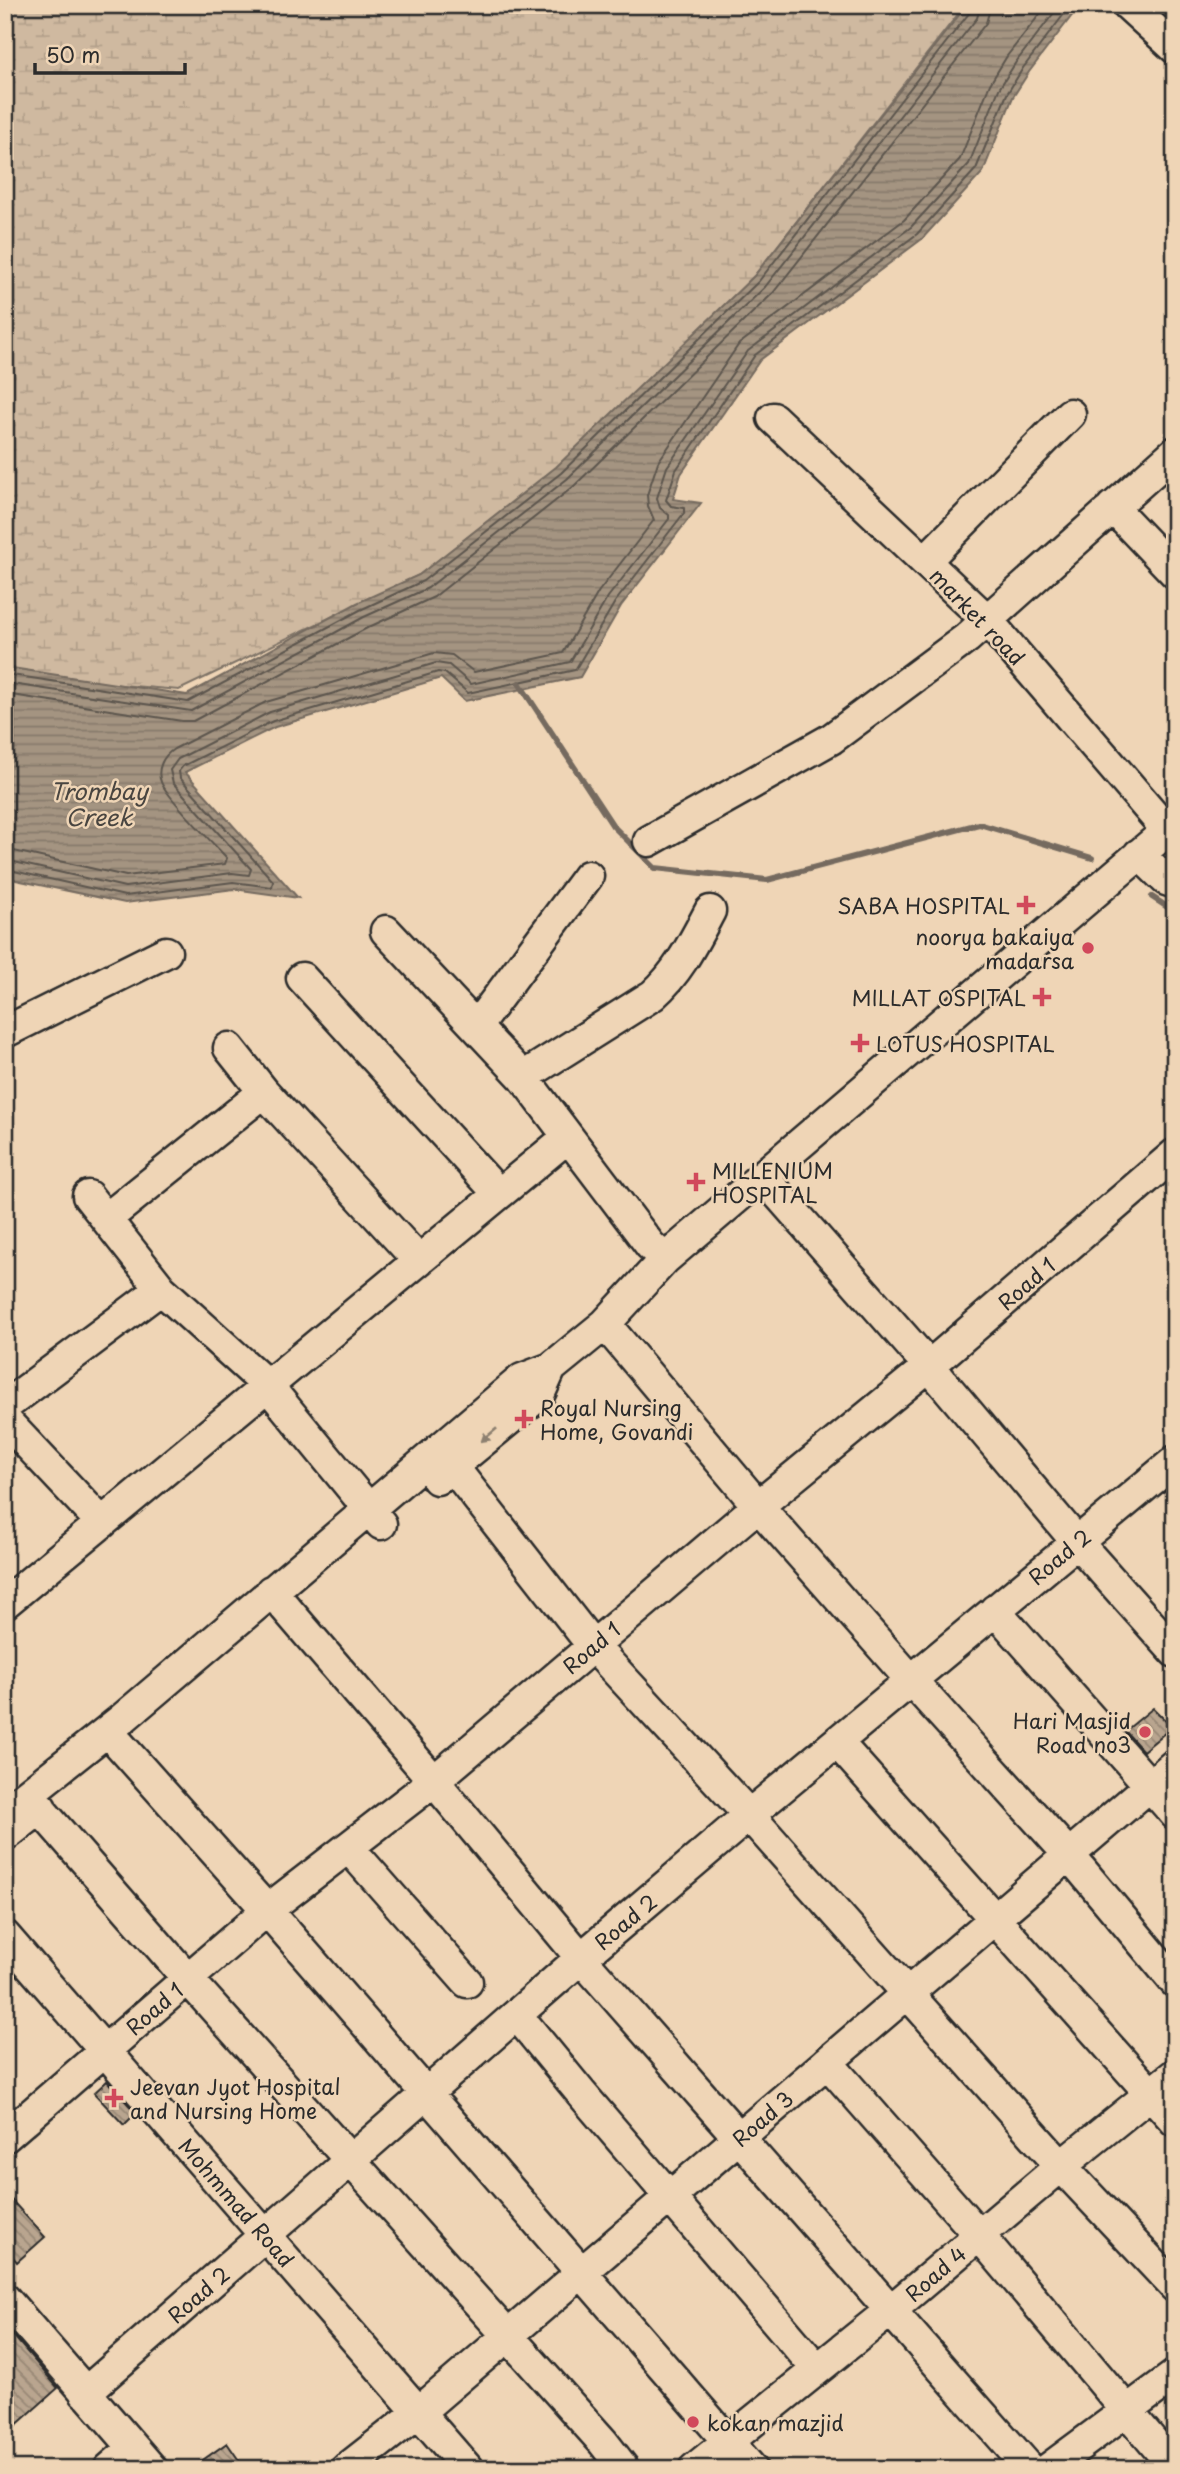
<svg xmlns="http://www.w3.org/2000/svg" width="1180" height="2474" viewBox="0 0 1180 2474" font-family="'Playpen Sans',sans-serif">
  <defs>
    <pattern id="wetland-marsh" width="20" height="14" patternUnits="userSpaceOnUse" patternTransform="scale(1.75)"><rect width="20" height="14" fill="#cfb9a0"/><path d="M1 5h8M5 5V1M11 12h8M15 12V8" fill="none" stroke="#b29f8a"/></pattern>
    <pattern id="water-rules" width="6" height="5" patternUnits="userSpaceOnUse" patternTransform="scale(1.75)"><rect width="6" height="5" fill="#a49481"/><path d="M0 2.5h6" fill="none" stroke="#86796a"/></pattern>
    <pattern id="building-back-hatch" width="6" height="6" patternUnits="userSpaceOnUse" patternTransform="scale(1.75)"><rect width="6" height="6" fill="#b9a58f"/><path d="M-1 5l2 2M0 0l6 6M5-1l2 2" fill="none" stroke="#978775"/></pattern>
  </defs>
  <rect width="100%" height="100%" fill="#efd5b6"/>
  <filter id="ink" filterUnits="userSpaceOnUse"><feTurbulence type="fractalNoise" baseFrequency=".0143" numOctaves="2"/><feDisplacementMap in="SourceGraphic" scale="14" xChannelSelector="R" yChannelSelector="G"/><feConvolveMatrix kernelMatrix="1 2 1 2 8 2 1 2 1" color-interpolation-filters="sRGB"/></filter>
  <g filter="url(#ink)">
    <!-- wetland -->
    <path fill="url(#wetland-marsh)" stroke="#7d7266" stroke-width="2" d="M5 5H965L754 276 574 454 419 575 179 690 5 675Z"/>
    <!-- water -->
    <path fill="url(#water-rules)" stroke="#746a5f" stroke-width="2" d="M967 5H1080L1029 72 1013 97 983 172 922 239 760 360 681 474 673 499 701 503 621 606 580 677 465 701 441 678 275 727 185 772 298 898 234 889 125 903 16 880 5 875V667L187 695 357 603 419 575 556 467 754 276Z"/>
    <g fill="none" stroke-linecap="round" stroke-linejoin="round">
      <!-- shore -->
      <path stroke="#5b554d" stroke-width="2" d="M5 674 188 702 360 610 423 581 561 473 759 281 970 12 972 5
        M5 683 191 711 364 617 428 588 567 479 765 287 977 18 981 5
        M5 694 182 721H193L369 627 434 597 573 487 773 293 986 23 991 5
        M5 849 126 876 225 864 227 858C213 843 167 798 161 782 156 769 163 756 174 749L266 702 434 653 452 655 474 672 563 653 599 591 654 520 648 506 647 495 658 462 739 344 904 220 960 159 990 84 1007 56 1047 5
        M5 860 125 887 232 873 249 875 251 869 173 783 170 770 178 759 270 712 436 663 449 665 471 684 570 662 608 597 669 519V515L660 508 657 498 667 467 748 351 911 227 969 164 999 89 1016 62 1060 5
        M5 869 125 896 233 882 272 887 273 881 180 778 179 771 183 766 273 721 438 672 445 673 468 693 575 670 615 602 684 513V508L671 506 666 500 676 470 755 355 917 234 976 169 1007 94 1023 68 1071 5"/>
      <!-- stream -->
      <path stroke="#746a5f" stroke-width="6" d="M519 683 613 826 655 868 767 880 979 824 1092 858
        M1152 897 1175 912"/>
    </g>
    <!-- building -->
    <path fill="url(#building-back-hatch)" stroke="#2b2b2b" stroke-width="2" d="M1153 1708 1172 1727 1143 1751 1125 1731Z
      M107 2081 136 2113 124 2125 94 2093Z
      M5 2193 45 2237 17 2262 5 2248Z
      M5 2326 58 2388 5 2435Z
      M227 2443 245 2469H190Z"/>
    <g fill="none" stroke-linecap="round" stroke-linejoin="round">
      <!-- minor casing -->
      <g stroke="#2b2b2b" stroke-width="35">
        <path id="minor" d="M1128 5 1175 48
          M773 418 987 620 1167 830
          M1112 507 1175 573
          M925 561 1070 414
          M649 841 831 739 967 638 1175 452
          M1139 854 1166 880 1175 883
          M386 931 523 1077 650 1245 665 1259
          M302 978 499 1194
          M476 1027 588 876
          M5 1032 166 952
          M229 1048 264 1092 418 1260
          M523 1077 653 995C679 972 694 941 710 911
          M763 1177 929 1366 1077 1542 1175 1652
          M88 1196 161 1289 267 1385 381 1524
          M106 1219 264 1092
          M605 1324 758 1506 911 1680 1069 1855 1175 1982
          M5 1406 161 1289
          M5 1420 102 1523
          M439 1449 592 1645 749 1815 1061 2166 1175 2287
          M437 1479 539 1395 551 1368
          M271 1591 434 1781 581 1958 1030 2469
          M5 1603 568 1137
          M995 1610 1175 1814
          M837 1742 1175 2121
          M119 1744 267 1910 752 2469
          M40 1809 188 1979 603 2442 624 2469
          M5 1812 122 1719 522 1379 551 1368 605 1324 665 1259 1175 824
          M5 1836 41 1808
          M349 1848 467 1982
          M5 1936 468 2469
          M517 2015 581 2093 817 2369
          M827 2062 979 2235 1175 2468
          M5 2137 267 1910 434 1781 758 1506 929 1366 1175 1154
          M5 2299 152 2469
          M85 2393 581 1958 749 1815 1175 1461
          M109 2469 133 2448
          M346 2469 420 2411 1175 1764
          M694 2469 891 2310 1061 2166 1175 2074
          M1048 2469 1175 2375"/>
      </g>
      <!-- minor -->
      <use href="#minor" stroke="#efd5b6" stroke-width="30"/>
    </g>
    <!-- one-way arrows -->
    <defs><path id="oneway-solid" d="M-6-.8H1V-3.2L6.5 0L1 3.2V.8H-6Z" transform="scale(1.75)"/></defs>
    <use fill="#8d8070" href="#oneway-solid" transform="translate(489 1435) rotate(140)"/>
  </g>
  <!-- markers -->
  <g fill="#d1495b" stroke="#efd5b6" stroke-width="2.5">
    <path d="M1022.5 894.5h7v7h7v7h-7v7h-7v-7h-7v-7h7z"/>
    <circle cx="1088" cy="948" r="7"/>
    <path d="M1038.5 986.5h7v7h7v7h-7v7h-7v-7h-7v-7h7z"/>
    <path d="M856.5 1032.5h7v7h7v7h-7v7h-7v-7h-7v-7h7z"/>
    <path d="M692.5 1171.5h7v7h7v7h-7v7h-7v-7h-7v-7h7z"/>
    <path d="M520.5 1408.5h7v7h7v7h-7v7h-7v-7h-7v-7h7z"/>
    <circle cx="1145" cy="1732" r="7"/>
    <path d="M110.5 2087.5h7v7h7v7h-7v7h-7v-7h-7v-7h7z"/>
    <circle cx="693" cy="2422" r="7"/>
  </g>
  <g text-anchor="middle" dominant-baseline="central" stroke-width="5" stroke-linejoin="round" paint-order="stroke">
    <!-- street labels -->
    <g font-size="21" fill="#2b2b2b" stroke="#efd5b6">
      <text transform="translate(978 616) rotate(46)">market road</text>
      <text transform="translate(1026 1283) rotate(-41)">Road 1</text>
      <text transform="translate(1059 1556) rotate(-40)">Road 2</text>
      <text transform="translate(591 1647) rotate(-40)">Road 1</text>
      <text transform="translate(625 1921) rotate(-40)">Road 2</text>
      <text transform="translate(154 2008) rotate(-41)">Road 1</text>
      <text transform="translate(762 2118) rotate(-41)">Road 3</text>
      <text transform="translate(237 2202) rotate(49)">Mohmmad Road</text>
      <text transform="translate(935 2273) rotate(-41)">Road 4</text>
      <text transform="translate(198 2294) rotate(-41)">Road 2</text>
    </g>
    <!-- poi labels -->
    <g font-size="21" fill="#2b2b2b" stroke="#efd5b6" text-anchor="start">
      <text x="1010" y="905" text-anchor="end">SABA HOSPITAL</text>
      <text x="1074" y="936" text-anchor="end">noorya bakaiya<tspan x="1074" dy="24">madarsa</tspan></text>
      <text x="1026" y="997" text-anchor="end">MILLAT OSPITAL</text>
      <text x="876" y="1043">LOTUS HOSPITAL</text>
      <text x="712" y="1170">MILLENIUM<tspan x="712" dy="24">HOSPITAL</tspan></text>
      <text x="540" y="1407">Royal Nursing<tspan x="540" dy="24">Home, Govandi</tspan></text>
      <text x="1131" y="1720" text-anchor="end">Hari Masjid<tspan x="1131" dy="24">Road no3</tspan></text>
      <text x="130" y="2086">Jeevan Jyot Hospital<tspan x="130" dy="24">and Nursing Home</tspan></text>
      <text x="707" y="2422">kokan mazjid</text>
    </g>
    <!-- water labels -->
    <g font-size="23" font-style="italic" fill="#494540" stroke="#efd5b6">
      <text x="99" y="790">Trombay<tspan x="99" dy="26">Creek</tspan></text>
    </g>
  </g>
  <!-- margin -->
  <rect width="1180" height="2474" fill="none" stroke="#efd5b6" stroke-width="28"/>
  <rect x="14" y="14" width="1152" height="2446" fill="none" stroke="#2b2b2b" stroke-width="2.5" filter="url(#ink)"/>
  <!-- scale -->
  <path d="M35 63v10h150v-10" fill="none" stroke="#2b2b2b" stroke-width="3.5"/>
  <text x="46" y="63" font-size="21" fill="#2b2b2b" stroke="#efd5b6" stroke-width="5" paint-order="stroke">50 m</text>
</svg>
